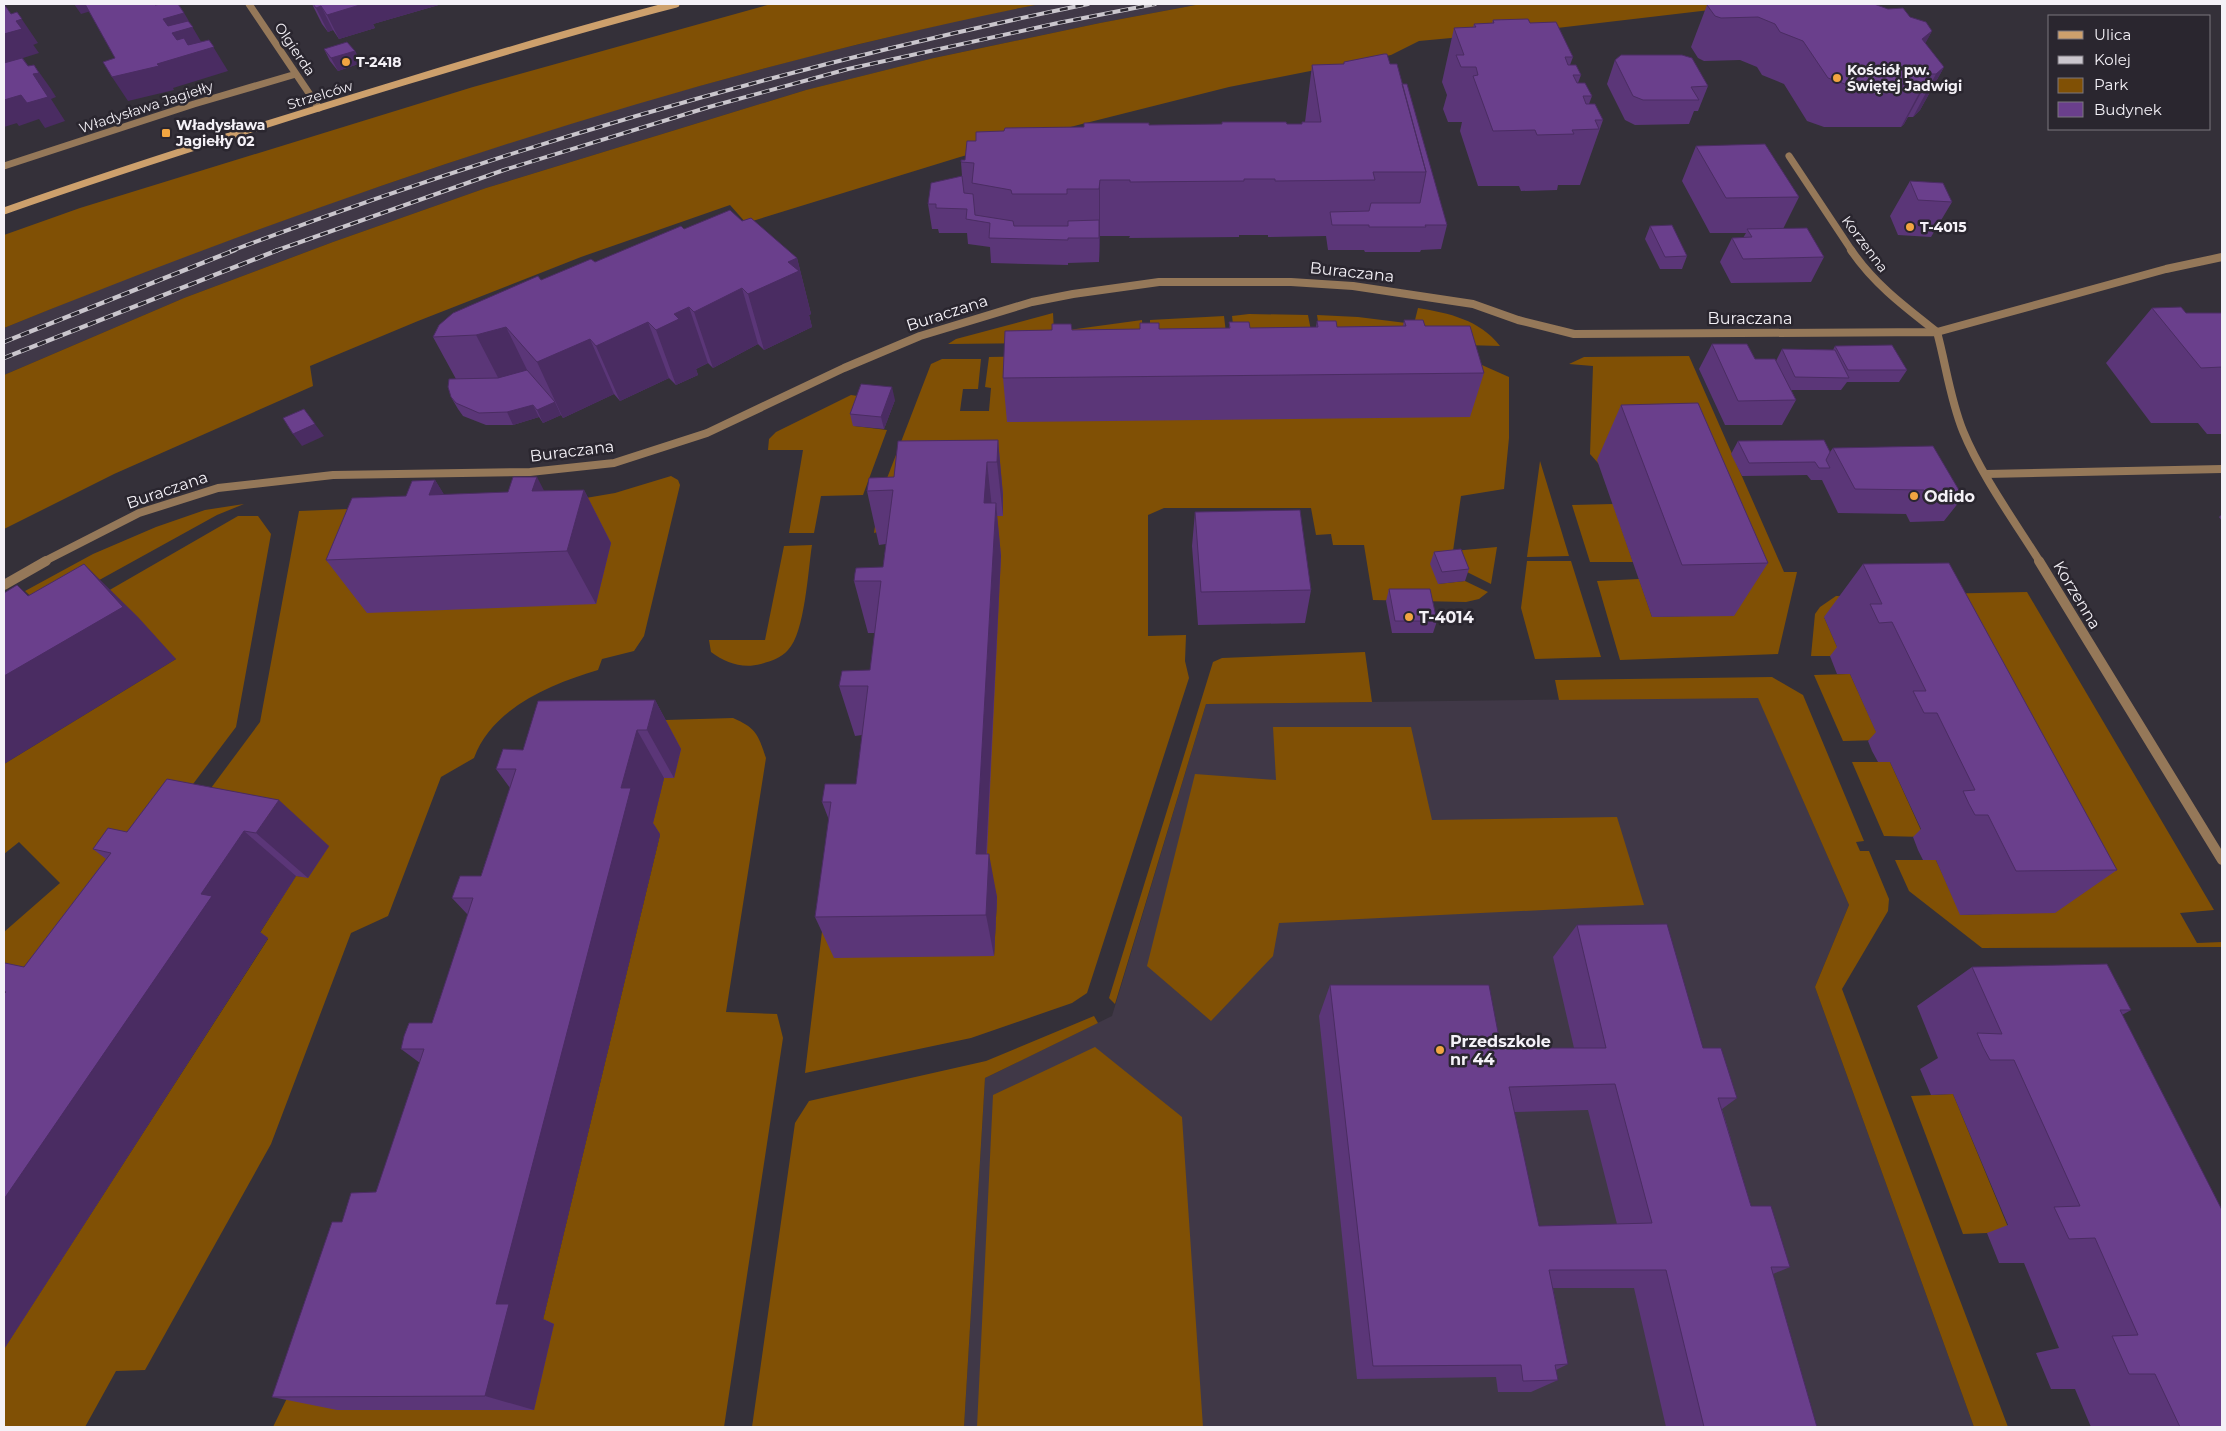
<svg xmlns="http://www.w3.org/2000/svg" width="2226" height="1431" viewBox="0 0 2226 1431" font-family="Montserrat,sans-serif">
  <rect width="100%" height="100%" fill="#343039"/>
  <!-- built -->
  <path fill="#403847" d="M1040 4H1201L1100 23 934 58 806 90 659 135 486 188 333 242 184 298 4 375V328L139 273 339 200 520 139 647 100 810 56 964 19Z
    M1758 697 1849 905 1815 987 1974 1427H964L985 1078 1112 1016 1206 704Z"/>
  <!-- green -->
  <path fill="#805005" d="M771 4H1040C684 75 340 192 4 328V235L80 208 473 87Z
    M1201 4H1761L1557 28 1419 41 1391 55 1229 87 1078 125 960 157 746 223 730 205 581 257 418 321 310 366 313 386 114 474 4 529V375L184 298 333 242 486 188 659 135 806 90 934 58 1100 23Z
    M1418 308C1449 313 1480 320 1500 346L1321 341 1317 315 1358 317 1414 324Z
    M1053 313 1054 332 1142 320 1143 342 948 344 956 339Z
    M1249 314 1308 315 1313 341H1235L1232 316Z
    M1224 316 1227 341 1150 342V320Z
    M1448 350 1509 377V438L1504 489 1461 496 1453 551 1497 547 1491 584 1461 569 1438 584 1465 581 1488 592 1479 599 1466 602 1373 600 1364 545H1333L1331 534 1316 535 1311 508H1164L1148 515V636L1186 635 1185 661 1189 678 1087 993 1072 1003 971 1038 805 1073 832 848 994 956 997 898H984L993 517 1003 495 874 533 879 499 931 364 942 359H981L978 389H963L960 411H989L991 388 985 387 989 357Z
    M1689 356 1784 572H1797L1778 654 1620 660 1597 581 1639 579 1652 617 1733 615 1590 454 1593 366 1569 364 1584 357Z
    M851 395 864 397 854 426 887 430 863 495 821 496 814 533H789L803 450H768L769 439 776 432Z
    M1540 461 1569 556 1527 557Z
    M671 476 678 480 680 485 644 636 634 651 602 659 598 670C551 684 492 708 474 758L441 777 388 916 351 933 271 1144 145 1370 116 1371 85 1427H4V1349L268 939 258 936 296 876 308 877 329 846 151 869 260 722 299 511 574 500 615 493Z
    M244 504 217 515 45 610 25 591 93 554 156 527 205 510Z
    M1613 504 1633 562H1590L1572 505Z
    M238 516H258L271 534 236 727 40 987 4 976V932L60 883 19 842 4 854V764L176 659 61 618Z
    M812 545C808 570 805 633 788 650 781 658 771 661 761 664 742 669 726 663 711 652L709 640H765L784 546Z
    M1527 561H1571L1601 657 1535 659 1521 608Z
    M2027 592 2214 910 2180 913 2197 943 2222 942V947L1982 948 1909 891 1895 860H1936L1961 915 2055 912 1824 617 1841 656H1811L1815 614 1820 607 1836 596Z
    M1365 652 1372 702 1206 704 1115 1004 1109 998 1213 662 1222 658Z
    M1850 674 1880 740 1843 741 1814 675Z
    M1772 677 1803 695 1864 841 1856 842 1860 851H1869L1889 899 1888 911 1842 989 2008 1427H1974L1815 987 1849 905 1758 698 1559 700 1555 680Z
    M733 718C756 728 758 734 766 758L726 1012 777 1014 783 1038 724 1427H273L361 1246 542 1324 660 835 650 834 664 778 599 722Z
    M1273 727H1411L1432 820 1617 817 1644 905 1279 923 1273 956 1211 1021 1147 966 1195 774 1276 780Z
    M1852 762H1890L1924 837 1884 836Z
    M1094 1016 1098 1023 985 1078 964 1427H752L795 1123 809 1101 986 1061Z
    M1095 1047 1182 1117 1203 1427H977L993 1095Z
    M1953 1094 2010 1232 1963 1234 1911 1096Z"/>
  <g fill="none" stroke-linecap="round" stroke-linejoin="round">
    <!-- lane-far1 -->
    <path stroke="#957859" stroke-width="7" d="M1789 156 1852 251"/>
    <!-- lane -->
    <path stroke="#957859" stroke-width="8" d="M1851 250C1874 284 1905 307 1937 332
      M1986 474 2222 469"/>
    <!-- street-far2 -->
    <path stroke="#957859" stroke-width="7" d="M249 4 319 108
      M4 166 194 104 296 74"/>
    <!-- street-far1 -->
    <path stroke="#957859" stroke-width="8" d="M1937 332C1946 365 1950 399 1963 431 1981 475 2015 522 2040 562
      M43 562 139 513 218 488 333 475 530 472 614 463 707 433 844 368 920 336 1032 302 1073 294 1159 282H1291L1353 286 1473 304 1518 320 1574 334 1937 332 2166 269 2222 257"/>
    <!-- street -->
    <path stroke="#957859" stroke-width="10" d="M2039 561 2222 860
      M4 585 46 561"/>
    <!-- secondary -->
    <path stroke="#cda06c" stroke-width="7" d="M4 211C137 164 272 122 407 81 496 54 586 27 676 4"/>
    <!-- rail-far1 casing -->
    <g stroke="#cac6cd" stroke-width="4">
      <path id="rail-far1" d="M231 251C510 146 796 64 1088 4
        M275 251 504 170 709 107 848 69 1058 23 1155 4"/>
    </g>
    <!-- rail casing -->
    <g stroke="#cac6cd" stroke-width="4.5">
      <path id="rail" d="M4 342 235 250
        M4 358 278 250"/>
    </g>
    <!-- rail-far1 -->
    <use href="#rail-far1" stroke="#2a262f" stroke-width="2.5" stroke-dasharray="8" stroke-linecap="butt"/>
    <!-- rail -->
    <use href="#rail" stroke="#2a262f" stroke-width="3" stroke-dasharray="9" stroke-linecap="butt"/>
  </g>
  <!-- wall -->
  <path fill="#5b3678" fill-rule="evenodd" d="M312 4H442L373 24 375 28 339 39 333 30 328 32 322 24Z
    M1707 5 1910 17 1932 31 1925 43 1944 67 1920 110 1913 117H1908L1904 124 1901 127H1824L1807 121 1784 84 1762 75 1757 67 1740 60 1704 61 1698 58 1691 47Z
    M1493 20 1530 23 1573 57 1570 65 1581 75 1578 83 1592 96 1589 104 1603 120 1580 185H1558L1557 190 1521 191 1519 186H1478L1460 131 1462 122H1448L1443 109 1447 95 1442 82 1454 28 1473 27 1474 24 1492 23Z
    M324 49 355 51 361 63 338 71 330 61Z
    M1615 60 1708 86 1698 111H1694L1689 124 1635 125 1625 120 1607 84Z
    M1390 64 1402 84 1447 225 1441 249 1421 250 1420 252H1365L1364 250H1328L1326 236 1268 237V235H1239V237L1129 238 1130 236H1100L1099 262 1068 263V265L991 263 990 247 968 244 967 233H939L938 229H932L928 204 962 176 961 162 965 160 976 141 1004 131 1084 127 1149 125 1302 124V122H1305L1312 65Z
    M1696 146 1799 197 1783 229 1824 257 1811 282 1731 283 1720 262 1732 238H1743L1746 233H1710L1682 181Z
    M1910 181 1952 202 1931 237 1898 235 1890 216Z
    M742 221 797 258 811 314 809 315 812 327 764 350 758 344 713 368 708 363 696 369 698 375 676 385 669 378 620 401 614 394 563 418 561 415 543 423 539 417 513 425H486L463 416 458 409 451 397 456 379 433 337 541 280 595 262Z
    M1650 226 1687 256 1682 269H1660L1645 239Z
    M2152 308 2186 313H2222V434H2207L2198 423H2151L2106 363Z
    M1404 320 1425 326 1484 373 1470 417 1007 422 1003 378 1072 330 1229 328V322L1250 328 1316 327 1317 321 1337 327 1403 326Z
    M1712 344 1755 359 1776 361 1782 349 1833 350 1835 346 1907 370 1899 382H1847L1841 390H1791L1796 400 1782 425H1725L1699 369Z
    M895 400 884 429 853 426 850 414Z
    M1621 405 1768 563 1734 616 1652 617 1597 460Z
    M998 440 1003 495V516H997L1001 556 987 854 997 897 994 956 834 958 815 917 829 820 822 802 856 784 862 735 855 736 839 686 870 670 875 633H868L854 581 883 567 886 544 879 545 867 491 894 477Z
    M1738 441 1830 452 1833 448 1963 497 1944 521 1910 522 1906 514 1838 513 1822 480H1811L1807 475 1742 476 1731 454Z
    M435 480 444 495 584 490 611 543 596 604 367 613 326 560Z
    M1195 512 1311 590 1305 623 1198 625 1192 546Z
    M2222 514V521L2219 517Z
    M1434 552 1469 569 1465 581 1438 584 1430 564Z
    M1863 564 2117 870 2055 913 1960 915 1936 860H1923L1918 850 1913 837 1921 829 1890 762H1878L1872 751 1868 741 1876 732 1850 674H1837L1830 656 1837 647 1824 617Z
    M1389 589 1437 621 1433 633H1392L1386 601Z
    M655 700 681 749 674 778H664L653 823 660 834 543 1319 554 1324 534 1410H337L272 1397 342 1222 376 1192 420 1063 401 1049 432 1023 468 915 452 898 481 876 510 788 496 769 523 750Z
    M167 779 329 846 308 878 296 876 260 932 268 938 4 1349V964L24 967 106 859 93 849 127 832Z
    M1577 925 1703 1048 1737 1098 1722 1109 1751 1206 1790 1267 1773 1274 1817 1427H1666L1634 1288H1553L1568 1364 1556 1370 1558 1380 1531 1392H1498L1496 1377 1357 1379 1319 1016 1330 985 1501 1048H1574L1553 957ZM1588 1110 1617 1224 1539 1226 1514 1112Z
    M1972 967 2131 1010 2122 1015 2222 1427H2091L2075 1389H2051L2036 1353 2059 1348 2024 1263H1999L1987 1233 2008 1225 1953 1094 1931 1095 1920 1069 1938 1058 1917 1006Z"/>
  <!-- shaded-wall -->
  <path fill="#4a2c62" d="M4 4 16 21 17 12 38 43 33 45Z
    M74 4H86L91 11 81 14Z
    M154 4H177L180 6 206 50 209 40 228 71 173 88 174 90 128 101 112 77 157 64Z
    M362 4H442L373 24 375 28 339 39 327 15Z
    M321 6 333 30 328 32 316 8Z
    M22 29 39 53 23 58 34 74V65L51 89 56 97 51 99 65 121 45 128 39 119 19 126 4 106V34Z
    M1932 31 1909 74 1922 39Z
    M355 51 361 63 338 71 331 58Z
    M1944 67 1920 110 1913 117 1936 74Z
    M1928 80 1904 124 1901 127 1924 84Z
    M4 106 17 123 4 127Z
    M1100 180V236L1099 262V189Z
    M797 258 811 314 809 315 812 327 764 350 748 294 788 262Z
    M742 288 758 344 713 368 694 312Z
    M689 307 708 363 696 369 698 375 676 385 656 330 674 314Z
    M648 322 669 378 620 401 596 346Z
    M506 327 533 382 505 391 476 335Z
    M590 339 614 394 563 418 537 362Z
    M892 387 895 400 884 429 881 417Z
    M555 402 561 415 543 423 537 410Z
    M533 405 539 417 513 425 507 412Z
    M315 424 324 436 302 446 293 434Z
    M998 440 1003 495V516L997 462Z
    M987 462 993 517 984 503Z
    M537 477 565 531 532 491Z
    M435 480 469 534 429 495Z
    M584 490 611 543 596 604 567 551Z
    M996 503 1001 556 984 898 976 854Z
    M84 564 138 617 176 659 4 764V676L28 596 17 585 73 636Z
    M655 700 681 749 674 778 647 730Z
    M637 730 664 778 653 823 660 834 543 1319 554 1324 534 1410 485 1396 496 1304 621 788Z
    M279 800 329 846 308 878 256 833Z
    M244 831 296 876 260 932 268 938 4 1349V1199L201 894Z
    M989 854 997 897 994 956 986 915Z"/>
  <!-- building -->
  <path fill="#6a3f8c" stroke="#4a2c62" fill-rule="evenodd" d="M4 4 11 14 17 12 22 19 16 21 22 29 4 34Z
    M85 4H154L155 5 161 4H178L184 13 163 19 168 26 188 21 193 27 172 33 177 40 184 38 188 45 209 40 214 47 157 64 159 66 112 77 103 62 115 58Z
    M313 4H363L327 15 321 6 316 8Z
    M1708 4H1874L1888 9 1903 8 1910 17 1926 22 1932 31 1922 39 1944 67 1936 74H1923L1928 80 1924 84H1845L1828 78 1803 41 1780 32 1775 24 1758 17 1721 18 1715 16 1707 5Z
    M1528 19 1530 23 1556 22 1573 57H1565L1568 65H1576L1581 75H1573L1577 83H1585L1592 96H1583L1586 104H1595L1603 120H1595L1599 129 1572 130 1574 134 1537 135 1535 130 1493 131 1473 76 1478 75 1476 67H1461L1456 55H1464L1454 28 1476 27 1474 24 1494 23 1493 20Z
    M347 42 355 51 331 58 324 49Z
    M1384 54H1387L1390 64H1397L1426 172H1373L1375 180 1275 181V179H1244V181L1130 182V180H1100L1099 189H1067V194H1012L1011 190 972 183 974 163 961 162V160H965L967 141H976V132L1004 131 1005 128 1084 127V123H1149V125L1222 124V122H1286L1287 124H1302V122H1321L1312 65 1344 64V62Z
    M1621 55H1682L1692 58 1708 86 1691 87 1699 100H1643L1633 96 1615 60Z
    M22 58 28 66 34 65 39 73 33 74 48 97 27 103 21 95 4 100V63Z
    M1402 84H1407L1447 225H1425L1426 227H1369V225H1332L1330 212 1369 211 1371 203H1420L1426 172Z
    M1765 144 1799 197 1726 198 1696 146Z
    M962 176 964 193 973 194 975 215 1013 221 1014 226H1068V221L1099 220V238H1068V240L989 238 990 223 966 219 967 209 936 208V204H928L931 183Z
    M1910 181 1943 183 1952 202 1918 200Z
    M730 210 742 221 751 218 797 258 788 262 799 271 748 294 742 288 694 312 689 307 674 314 679 319 656 330 648 322 596 346 590 339 537 362 506 327 476 335 433 337 439 325 453 313 538 276 541 280 591 259 595 262 681 226 684 229Z
    M1672 225 1687 256 1665 257 1650 226Z
    M1807 228 1824 257 1743 259 1732 238 1752 237 1747 229Z
    M2181 307 2186 313H2222V367L2201 368 2152 308Z
    M1404 320H1423L1425 326H1470L1484 373 1003 378 1005 331 1052 330V324H1071L1072 330 1140 329V323H1159V329L1230 328 1229 322H1249L1250 328 1318 327 1317 321H1336L1337 327 1406 326Z
    M1712 344H1747L1755 359H1775L1796 400 1738 401Z
    M1892 345 1907 370H1848L1835 346Z
    M1782 349 1835 350 1849 378 1795 377Z
    M527 370 555 402 537 410 533 405 507 412 479 413 456 403 451 397 448 387 449 379 498 378Z
    M861 384 892 387 881 417 850 414Z
    M1698 403 1768 563 1682 565 1621 405Z
    M304 409 315 424 293 434 283 418Z
    M998 440 997 462H987L984 503H996L976 854H989L986 915 815 917 831 802H822L825 784H856L868 686H839L842 671 870 670 881 581H854L855 573 856 568 883 567 893 490 867 491 869 478 894 477 898 441Z
    M1824 440 1830 452 1826 460 1830 468H1819L1815 462 1749 463 1738 441Z
    M1933 446 1963 497 1929 498 1924 490 1855 489 1833 448Z
    M513 477H537L532 491 584 490 567 551 326 560 352 498 406 496 412 481 435 480 429 495 508 492Z
    M1300 510 1311 590 1201 592 1195 512Z
    M1461 549 1469 569 1442 572 1434 552Z
    M1949 563 2117 870 2016 871 1988 815H1975L1969 804 1963 791 1975 790 1937 713H1924L1913 691H1926L1892 622 1879 623 1870 604H1882L1863 564Z
    M84 564 123 607 4 676V593L17 585 28 596Z
    M1389 589H1430L1437 621H1395Z
    M655 700 647 730H637L621 788H631L496 1304H509L485 1396 272 1397 332 1222H342L351 1193 376 1192 424 1049H401L404 1036 409 1023H432L473 898H452L460 876H481L516 769H496L503 749 523 750 538 701Z
    M167 779 279 800 256 833 244 831 201 894 212 896 4 1199V994L6 992 4 991V964L5 963 24 967 111 853 93 849 108 828 127 832Z
    M1667 924 1703 1048H1721L1737 1098H1718L1751 1206H1771L1790 1267H1771L1817 1427H1704L1666 1270H1549L1568 1364 1555 1365 1558 1380 1523 1381 1521 1365 1373 1366 1330 985H1489L1501 1048H1606L1577 925ZM1615 1084 1652 1223 1539 1226 1509 1087Z
    M2107 964 2131 1010H2120L2222 1210V1427H2180L2155 1374H2129L2112 1336 2138 1335 2095 1238 2069 1239 2054 1207 2080 1206 2014 1060H1990L1983 1047 1977 1033 2002 1034 1972 967Z"/>
  <!-- markers -->
  <g fill="#f2a541" stroke="#2a262f" stroke-width="2">
    <circle cx="346" cy="62" r="5"/>
    <circle cx="1837" cy="78" r="5"/>
    <rect x="161" y="128" width="10" height="10" rx="2.5"/>
    <circle cx="1910" cy="227" r="5"/>
    <circle cx="1914" cy="496" r="5"/>
    <circle cx="1409" cy="617" r="5"/>
    <circle cx="1440" cy="1050" r="5"/>
  </g>
  <g text-anchor="middle" dominant-baseline="central" stroke-width="5" stroke-linejoin="round" paint-order="stroke">
    <!-- far-street labels -->
    <g font-size="14" fill="#f4f1f7" stroke="#2a262f">
      <text transform="translate(295 49) rotate(56)">Olgierda</text>
      <text transform="translate(320 95) rotate(-17)">Strzelców</text>
      <text transform="translate(146 107) rotate(-18)">Władysława Jagiełły</text>
      <text transform="translate(1865 244) rotate(53)">Korzenna</text>
    </g>
    <!-- far-poi labels -->
    <g font-size="14" font-weight="bold" fill="#f4f1f7" stroke="#2a262f" text-anchor="start">
      <text x="356" y="62">T-2418</text>
      <text x="1847" y="70">Kościół pw.<tspan x="1847" dy="16">Świętej Jadwigi</tspan></text>
      <text x="176" y="125">Władysława<tspan x="176" dy="16">Jagiełły 02</tspan></text>
      <text x="1920" y="227">T-4015</text>
    </g>
    <!-- street labels -->
    <g font-size="16" fill="#f4f1f7" stroke="#2a262f">
      <text transform="translate(1352 272) rotate(6)">Buraczana</text>
      <text transform="translate(947 313) rotate(-18)">Buraczana</text>
      <text x="1750" y="318">Buraczana</text>
      <text transform="translate(572 451) rotate(-7)">Buraczana</text>
      <text transform="translate(167 490) rotate(-19)">Buraczana</text>
      <text transform="translate(2077 595) rotate(59)">Korzenna</text>
    </g>
    <!-- poi labels -->
    <g font-size="16" font-weight="bold" fill="#f4f1f7" stroke="#2a262f" text-anchor="start">
      <text x="1924" y="496">Odido</text>
      <text x="1419" y="617">T-4014</text>
      <text x="1450" y="1041">Przedszkole<tspan x="1450" dy="18">nr 44</tspan></text>
    </g>
  </g>
  <!-- border -->
  <rect width="2226" height="1431" fill="none" stroke="#f4f1f7" stroke-width="10"/>
  <!-- legend -->
  <rect x="2048" y="15" width="162" height="115" fill="#2a262f" stroke="#7b777f"/>
  <rect x="2058" y="31" width="25" height="8" fill="#cda06c" stroke="#7b777f"/>
  <text x="2094" y="40" font-size="15" fill="#f4f1f7">Ulica</text>
  <rect x="2058" y="56" width="25" height="8" fill="#cac6cd" stroke="#7b777f"/>
  <text x="2094" y="65" font-size="15" fill="#f4f1f7">Kolej</text>
  <rect x="2058" y="78" width="25" height="15" fill="#805005" stroke="#7b777f"/>
  <text x="2094" y="90" font-size="15" fill="#f4f1f7">Park</text>
  <rect x="2058" y="102" width="25" height="15" fill="#6a3f8c" stroke="#7b777f"/>
  <text x="2094" y="115" font-size="15" fill="#f4f1f7">Budynek</text>
</svg>
